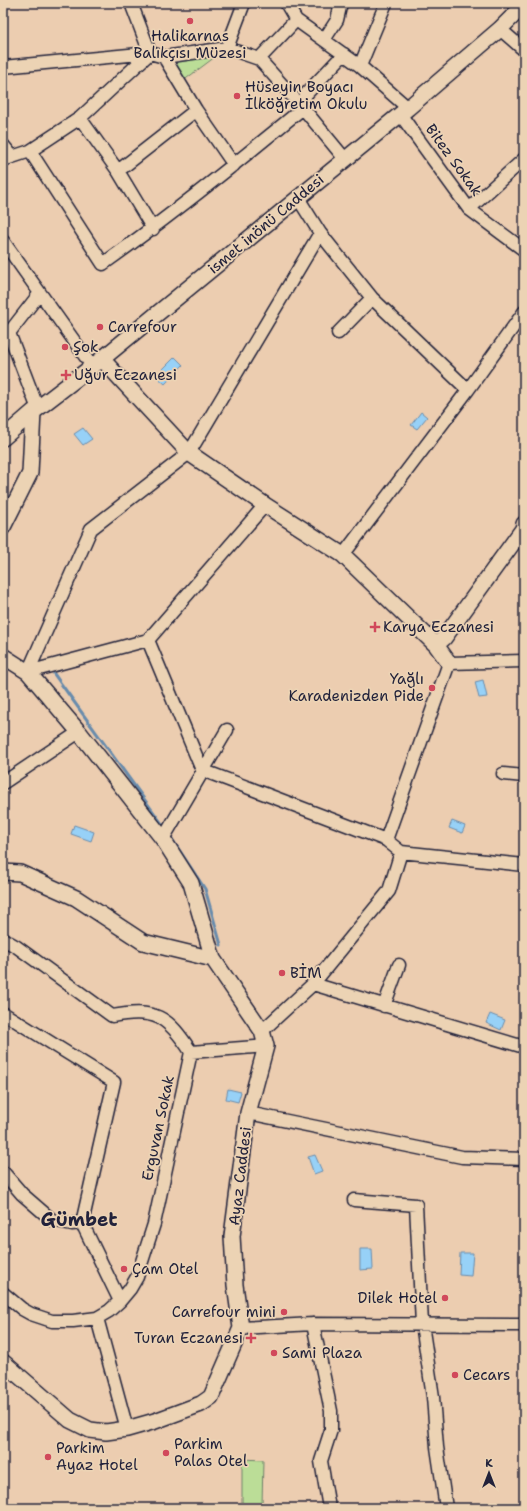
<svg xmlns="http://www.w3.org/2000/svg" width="527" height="1511" viewBox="0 0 527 1511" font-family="'Shantell Sans',sans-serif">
  <rect width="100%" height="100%" fill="#eccdb0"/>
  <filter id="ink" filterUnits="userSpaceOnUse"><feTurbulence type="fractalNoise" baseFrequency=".025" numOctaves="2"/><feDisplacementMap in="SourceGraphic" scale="8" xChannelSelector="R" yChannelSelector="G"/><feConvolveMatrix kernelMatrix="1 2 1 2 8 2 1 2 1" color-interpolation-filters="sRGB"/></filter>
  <g filter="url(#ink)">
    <!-- green -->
    <path fill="#bbdd97" stroke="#6e8069" d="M215 57 183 81 174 68 178 58Z
      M242 1459 263 1460 262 1505 242 1504Z"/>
    <!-- water -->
    <path fill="#97d1f7" stroke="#688bac" d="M175 357 183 365 165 384 156 376Z
      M421 412 427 417 417 429 411 425Z
      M83 428 92 439 83 445 74 434Z
      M483 680 487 697 479 698 475 682Z
      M452 821 465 826 462 833 449 828Z
      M74 825 94 832 91 841 71 834Z
      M490 1014 505 1020 501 1030 486 1023Z
      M228 1089 241 1092 238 1102 226 1099Z
      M315 1155 322 1171 314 1174 308 1157Z
      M360 1249H372L373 1269 360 1270Z
      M460 1253H473L471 1276 459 1275Z"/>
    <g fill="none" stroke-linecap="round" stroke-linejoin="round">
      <!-- stream -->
      <path stroke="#688bac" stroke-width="3" d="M54 674 162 824
        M172 839 205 889 221 945"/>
      <!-- minor casing -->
      <g stroke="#22223b" stroke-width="15">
        <path id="minor" d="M286 3 296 20 360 66 408 108
          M500 29 524 50
          M324 40 337 20 341 3
          M227 48 244 3
          M164 57 196 110 234 165
          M259 59 296 20
          M360 66 386 3
          M3 67 150 53 131 3
          M400 114 469 209 524 250
          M80 118 118 171 153 229
          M3 145 12 156
          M30 151 103 264C172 215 238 162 303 108L306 94 344 54
          M3 160 30 151 80 118 150 53 164 57 227 48 259 59 303 108 345 159
          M118 171 196 110
          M298 198 320 233 372 298 468 390
          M469 209 524 159
          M3 241 92 366
          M9 333 38 409
          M338 333 372 298
          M5 338 40 293
          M265 505 148 640 28 672 91 529 189 453 320 233
          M343 555 468 390 524 312
          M148 640 202 770 386 840
          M503 774 524 776
          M3 783 79 732
          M163 839 227 730
          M401 852 524 865
          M3 939 17 947 112 1016C155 1008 168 1016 191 1052L154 1224 137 1277 130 1289 120 1301 109 1311 97 1318 73 1321H52L31 1314 22 1309 3 1293
          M313 984 524 1047
          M384 1006 399 965
          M3 1013 114 1082 82 1223 72 1224 52 1220 22 1194 3 1172
          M262 1031 313 984 389 891 401 852 386 840 449 663 524 661
          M191 1052 266 1046
          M248 1113 462 1157 524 1159
          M354 1200 416 1205 422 1324 433 1397 437 1447 446 1508
          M82 1223 120 1301
          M97 1318 127 1429
          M313 1324 331 1411V1430L321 1461 329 1508
          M241 1328 313 1324 524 1325"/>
      </g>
      <!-- tertiary casing -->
      <g stroke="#22223b" stroke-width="18">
        <path id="tertiary" d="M102 359 189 453 265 505 343 555 436 645 449 663
          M3 438 33 412 102 359 408 108 500 29 524 5
          M3 527 30 473 33 412
          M436 645 444 638 523 529 524 524
          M3 656 28 672 79 732 163 839 191 883 213 959
          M3 872 20 873 76 898 143 942 213 959 262 1031 266 1046 248 1113 232 1236 235 1285 241 1328 211 1397 201 1404 155 1421 127 1429 106 1432 90 1430 70 1420 3 1362"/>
      </g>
      <!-- minor -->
      <use href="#minor" stroke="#ecd3b4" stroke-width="12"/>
      <!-- tertiary -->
      <use href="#tertiary" stroke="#ecd3b4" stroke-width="15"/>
    </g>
  </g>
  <!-- markers -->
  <g fill="#d1495b" stroke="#ecd3b4" stroke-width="1.5">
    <circle cx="190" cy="21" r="4"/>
    <circle cx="237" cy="96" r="4"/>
    <circle cx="100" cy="327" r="4"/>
    <circle cx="65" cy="347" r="4"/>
    <path d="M64 369h4v4h4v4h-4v4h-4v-4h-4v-4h4z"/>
    <path d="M373 621h4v4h4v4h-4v4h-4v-4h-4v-4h4z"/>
    <circle cx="432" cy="688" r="4"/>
    <circle cx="282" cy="973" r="4"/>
    <circle cx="124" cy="1269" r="4"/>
    <circle cx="445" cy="1298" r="4"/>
    <circle cx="284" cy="1312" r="4"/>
    <path d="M249 1332h4v4h4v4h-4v4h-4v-4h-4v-4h4z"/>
    <circle cx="274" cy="1353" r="4"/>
    <circle cx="455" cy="1375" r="4"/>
    <circle cx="166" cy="1453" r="4"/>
    <circle cx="48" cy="1457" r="4"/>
  </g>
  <g text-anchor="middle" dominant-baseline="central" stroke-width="3.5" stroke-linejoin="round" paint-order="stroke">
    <!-- poi labels -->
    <g font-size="15" fill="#22223b" stroke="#ecd3b4" text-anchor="start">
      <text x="190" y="36" text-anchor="middle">Halikarnas<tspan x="190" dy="17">Balıkçısı Müzesi</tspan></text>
      <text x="245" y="87">Hüseyin Boyacı<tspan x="245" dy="17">İlköğretim Okulu</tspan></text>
      <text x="108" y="327">Carrefour</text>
      <text x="73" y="347">Şok</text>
      <text x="74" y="375">Uğur Eczanesi</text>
      <text x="383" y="627">Karya Eczanesi</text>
      <text x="424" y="679" text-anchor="end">Yağlı<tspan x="424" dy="17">Karadenizden Pide</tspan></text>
      <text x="290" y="973">BİM</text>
      <text x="132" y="1269">Çam Otel</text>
      <text x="437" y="1298" text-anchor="end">Dilek Hotel</text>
      <text x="276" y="1312" text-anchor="end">Carrefour mini</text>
      <text x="243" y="1338" text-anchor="end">Turan Eczanesi</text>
      <text x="282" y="1353">Sami Plaza</text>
      <text x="463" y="1375">Cecars</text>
      <text x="174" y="1444">Parkim<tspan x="174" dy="17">Palas Otel</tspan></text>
      <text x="56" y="1448">Parkim<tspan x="56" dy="17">Ayaz Hotel</tspan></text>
    </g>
    <!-- street labels -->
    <g font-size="15" fill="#22223b" stroke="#ecd3b4">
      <text transform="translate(454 160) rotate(54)">Bitez Sokak</text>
      <text transform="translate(266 224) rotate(-40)">ismet inönü Caddesi</text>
      <text transform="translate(158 1128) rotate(-78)">Erguvan Sokak</text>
      <text transform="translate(240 1176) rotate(-83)">Ayaz Caddesi</text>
    </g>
    <!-- district labels -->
    <g font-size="19" font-weight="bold" fill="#22223b" stroke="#ecd3b4">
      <text x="79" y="1219">Gümbet</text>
    </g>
  </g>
  <!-- margin -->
  <rect width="527" height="1511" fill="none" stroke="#ecd3b4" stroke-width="16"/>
  <rect x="8" y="8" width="511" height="1495" fill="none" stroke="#22223b" stroke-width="1.5" filter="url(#ink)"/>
  <!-- north arrow -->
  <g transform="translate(489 1473)" stroke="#ecd3b4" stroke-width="3" paint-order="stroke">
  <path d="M0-3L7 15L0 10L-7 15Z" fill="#22223b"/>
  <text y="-6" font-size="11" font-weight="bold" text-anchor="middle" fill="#22223b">K</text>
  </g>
</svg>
